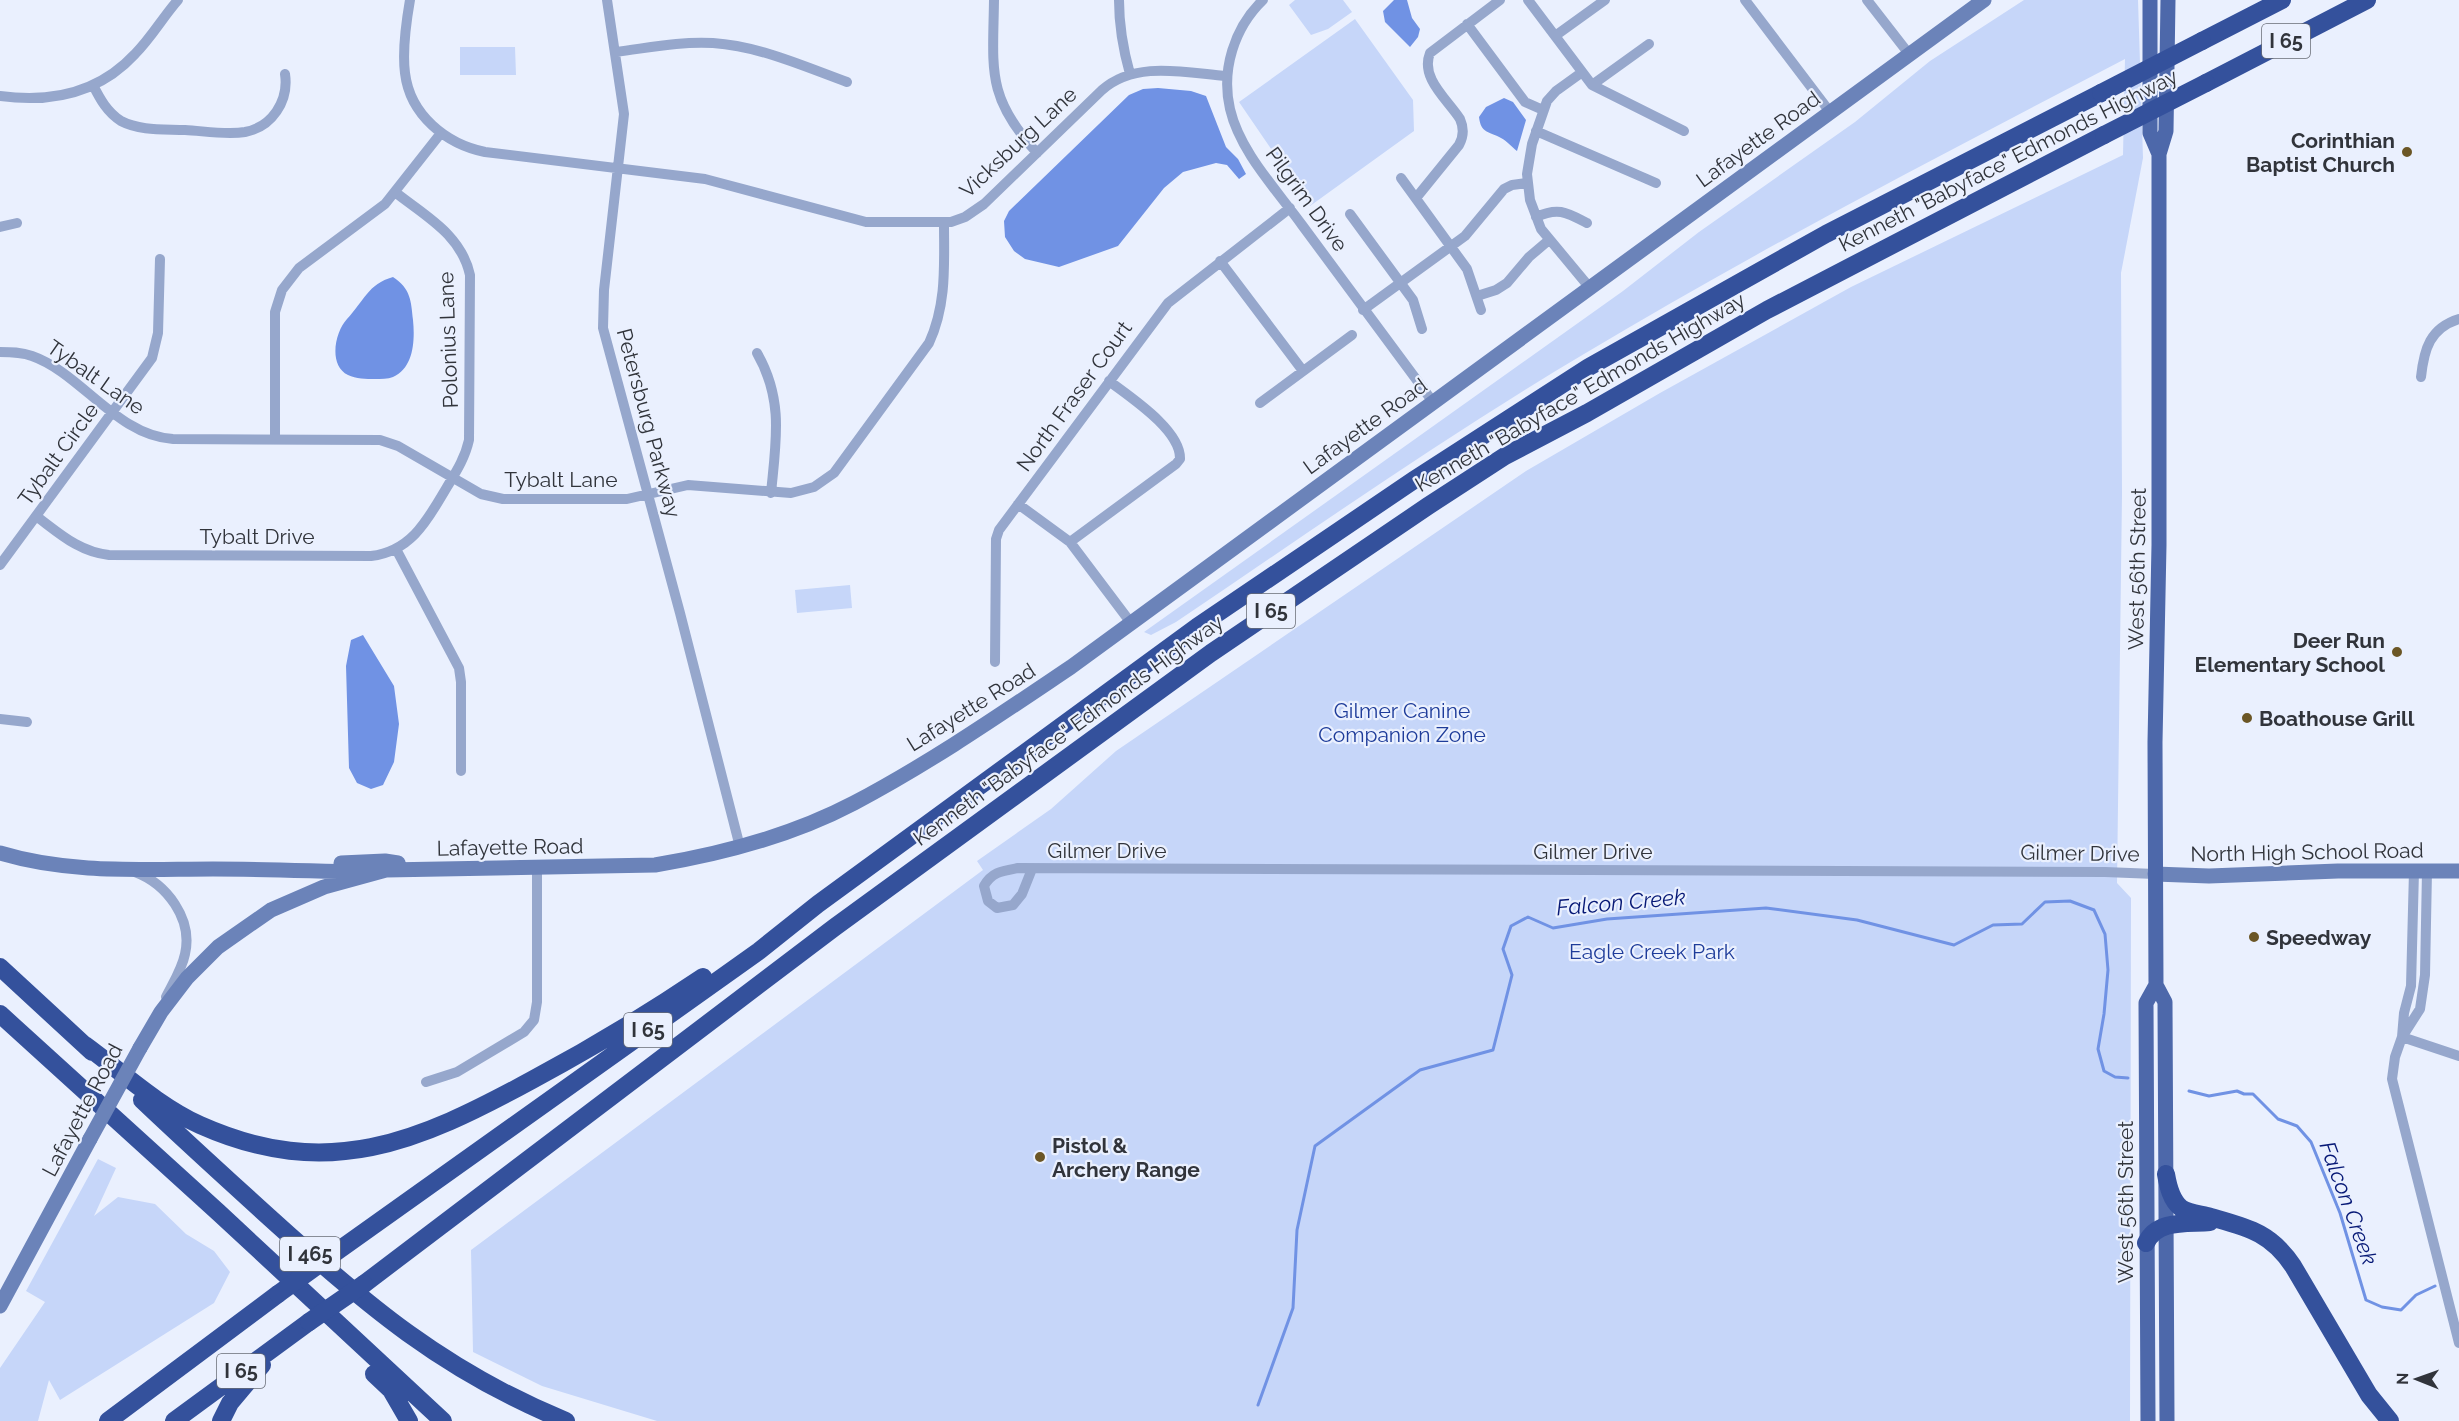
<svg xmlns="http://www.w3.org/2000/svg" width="2459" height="1421" viewBox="0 0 2459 1421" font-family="Raleway,sans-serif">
  <rect width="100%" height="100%" fill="#eaf0fe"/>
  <!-- green -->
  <path fill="#c6d6f9" d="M1295 0H1343L1352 12 1328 29 1311 35 1289 5Z
    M2024 0H2138L2143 158 2121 273 2122 495 2117 883 2131 898 2130 1421H657L542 1386 473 1352 471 1250 983 870 977 861 1051 809 1116 751 1526 471 1660 393 1851 287 2123 155 2125 59C1943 154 1761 248 1584 354 1444 437 1311 531 1176 622L1151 635 1144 632 1623 291 1699 232 1855 122 1930 61Z
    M1355 19 1413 100 1414 131 1310 206 1239 102Z
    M460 47H515L516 75H460Z
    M850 585 852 608 797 613 795 590Z
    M98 1159 116 1168 94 1216 118 1197 155 1204 186 1234 214 1251 230 1272 214 1303 60 1400 49 1380 38 1421H0V1368L45 1302 26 1291Z"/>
  <!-- water -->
  <path fill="#7092e4" d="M1394 0H1407L1412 18 1420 29 1418 37 1410 47 1385 22 1383 11Z
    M1158 88 1191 91 1206 96 1226 147 1238 159 1246 174 1239 179 1227 165 1216 163 1183 172 1164 188 1118 246 1059 267 1025 259 1014 251 1005 237 1004 221 1009 211 1129 95 1143 89Z
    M1504 98 1513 102 1526 120 1517 151C1512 147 1507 141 1501 138 1489 131 1481 134 1479 117L1486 107Z
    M393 277C411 289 411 301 413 320 415 340 414 368 393 377 388 379 381 379 375 379 366 379 356 379 348 375 328 365 335 332 347 319 364 301 368 284 393 277Z
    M363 635 394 686 399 724 394 762 383 785 371 789 357 783 349 768 346 666 351 640Z"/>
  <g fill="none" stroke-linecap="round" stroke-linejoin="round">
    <!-- stream -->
    <path stroke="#7092e4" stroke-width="3" d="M2189 1091 2209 1096 2237 1091 2244 1094H2253L2278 1119 2297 1126 2311 1142 2340 1213 2366 1300 2382 1307 2401 1310 2416 1295 2435 1286
      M1258 1405 1293 1308 1297 1230 1315 1146 1420 1070 1493 1050 1512 975 1503 949 1511 926 1528 917 1553 928 1607 919 1766 908 1857 920 1954 945 1993 925 2022 924 2045 902 2070 901 2094 910 2105 934 2108 970 2104 1014 2098 1049 2104 1071 2115 1077 2128 1078"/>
    <!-- street -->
    <path stroke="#96a7cc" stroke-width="10" d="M410 0C406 23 402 50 405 73 410 115 446 144 485 152L705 179 866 222H951L965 217 984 204 1102 90C1136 60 1186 73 1227 76
      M607 0 624 114 604 290 603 328 680 613 740 847
      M994 0C993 70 986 97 1037 153
      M1119 0C1119 26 1123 49 1130 74
      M1263 0C1234 28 1221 70 1230 109 1240 152 1277 190 1302 225 1345 284 1389 343 1433 402
      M1528 0 1592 85 1684 131
      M1745 0 1830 112
      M1867 0 1909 54
      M1467 24 1525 102 1543 110
      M1555 36 1605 0
      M616 52C648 48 680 41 713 43 759 46 803 66 847 82
      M1581 73 1556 91 1547 101 1532 144 1527 174 1530 200 1541 229 1590 288
      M93 85C100 99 107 112 121 121 140 131 164 129 185 130 204 131 226 135 245 132 272 127 289 101 285 74
      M1592 85 1649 44
      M0 96C51 103 99 93 135 54 151 38 163 17 178 0
      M1536 131 1656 183
      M1401 178 1467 269 1481 310
      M1416 198 1459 145C1464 136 1464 128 1460 119 1447 99 1420 78 1430 53L1500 0
      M1350 214 1413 300 1422 329
      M1536 217C1558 207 1566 212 1587 223
      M0 227 17 223
      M1220 261 1303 371
      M1477 296 1496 290 1507 283 1529 257 1549 240
      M1363 310 1465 236 1504 189 1512 185 1527 183
      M0 352C11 352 21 352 32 356 81 373 117 436 173 439L380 440 398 446 481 494 503 499H627L688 485 791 493 814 487 834 473 929 343C947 304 944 264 944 223
      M757 353C784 400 776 441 771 493
      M2421 377C2424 349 2430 328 2459 319
      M1260 403 1352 335
      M275 439V312L282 290 299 268 385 204 441 133
      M1018 504 1070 542 1131 623
      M36 516C59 533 79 552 109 555L371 556C412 551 428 519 447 487 456 472 465 458 469 440L470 275C461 234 425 216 395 192
      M1070 542 1176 464 1180 459C1181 430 1130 397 1109 381
      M396 549 459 668 461 682V771
      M0 565 152 358 158 333 160 259
      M995 662 996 539 999 530 1168 303 1290 208
      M0 719 27 722
      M1032 869 1022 894 1013 905 997 908 988 901 984 886C992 872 1002 871 1018 868L2105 872 2155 874
      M2414 871 2411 986 2404 1013 2402 1037 2395 1057 2392 1079 2459 1343
      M135 872C167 884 193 919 185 954 182 969 173 983 166 997
      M2404 1034 2420 1009 2425 975 2427 871
      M2402 1037 2459 1056
      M426 1082 457 1072 524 1032 534 1020 537 1002V868"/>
    <!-- secondary -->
    <path stroke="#6b83b9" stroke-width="15" d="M0 853C69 874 141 869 213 869 261 869 310 871 358 872
      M341 863 385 861 398 863
      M2155 874 2209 876 2338 871H2459
      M140 1048 161 1012 187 978 218 947 271 910 324 887 386 870 655 865C722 854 793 835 854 803 930 763 1001 714 1071 667L1984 0
      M0 1306 90 1139"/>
    <!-- primary -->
    <path stroke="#4d68aa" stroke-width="15" d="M2150 0V133L2159 154
      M2148 1421 2146 1003 2156 985
      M2167 1421 2165 1002 2156 985 2155 742 2159 545V154L2166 131 2168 0"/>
    <!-- highway -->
    <path stroke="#34519c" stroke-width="18" d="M2202 41 2282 0
      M2206 83 2367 0
      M0 967 92 1052
      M0 1014 218 1212 443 1421
      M85 1045C122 1072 158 1106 200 1125 328 1182 418 1142 532 1080 590 1049 648 1014 703 977
      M142 1100C184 1140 227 1179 270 1218 365 1304 445 1372 566 1421
      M2166 1174C2168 1186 2171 1200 2181 1208 2188 1213 2199 1214 2207 1216 2245 1227 2270 1231 2293 1266L2369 1395 2390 1421
      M2146 1243C2157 1219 2187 1224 2210 1222
      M332 1255 759 951 818 904 1197 627 1414 480 1589 367 1826 234 2101 93
      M364 1284 835 927 1211 653 1428 506 1505 456 1587 413 1767 310 2104 135
      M374 1374 391 1390 409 1421
      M108 1421 278 1294
      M174 1421 309 1322
      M221 1421 230 1403 262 1365"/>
    <!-- secondary-bridge -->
    <path stroke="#6b83b9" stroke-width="15" d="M90 1139 140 1048"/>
    <!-- highway-bridge -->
    <path stroke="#34519c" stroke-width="18" d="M2101 93 2202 41
      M2104 135 2206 83
      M278 1294 332 1255
      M309 1322 364 1284"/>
  </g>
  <!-- markers -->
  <g fill="#6b5625" stroke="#eaf0fe" stroke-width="2">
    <circle cx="2407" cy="152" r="6"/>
    <circle cx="2397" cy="652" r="6"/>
    <circle cx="2247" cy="718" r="6"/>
    <circle cx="2254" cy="937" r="6"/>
    <circle cx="1040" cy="1157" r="6"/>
  </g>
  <g text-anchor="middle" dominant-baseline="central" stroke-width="4.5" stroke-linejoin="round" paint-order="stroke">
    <!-- shield labels -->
    <g fill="#eaf0fe" stroke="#686c76" stroke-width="1.5">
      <rect x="2262" y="24" width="48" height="34" rx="4.5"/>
      <rect x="1247" y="594" width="48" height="34" rx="4.5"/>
      <rect x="624" y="1013" width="48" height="34" rx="4.5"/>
      <rect x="280" y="1237" width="60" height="34" rx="4.5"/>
      <rect x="217" y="1354" width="48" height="34" rx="4.5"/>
    </g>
    <g font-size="20" font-weight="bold" fill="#31343b">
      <text x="2286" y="41">I 65</text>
      <text x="1271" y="611">I 65</text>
      <text x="648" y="1030">I 65</text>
      <text x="310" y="1254">I 465</text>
      <text x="241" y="1371">I 65</text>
    </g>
    <!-- street labels -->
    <g font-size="21" fill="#31343b" stroke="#eaf0fe">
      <text transform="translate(1758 139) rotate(-36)">Lafayette Road</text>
      <text transform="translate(1018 142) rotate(-43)">Vicksburg Lane</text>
      <text transform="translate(2008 160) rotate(-27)">Kenneth "Babyface" Edmonds Highway</text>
      <text transform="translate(1307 199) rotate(54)">Pilgrim Drive</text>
      <text transform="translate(448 340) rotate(-92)">Polonius Lane</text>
      <text transform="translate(96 377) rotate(35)">Tybalt Lane</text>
      <text transform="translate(1580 392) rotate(-30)">Kenneth "Babyface" Edmonds Highway</text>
      <text transform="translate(1074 396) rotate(-54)">North Fraser Court</text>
      <text transform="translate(649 423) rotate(75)">Petersburg Parkway</text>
      <text transform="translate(1365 426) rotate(-36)">Lafayette Road</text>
      <text transform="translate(58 454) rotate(-54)">Tybalt Circle</text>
      <text x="561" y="479">Tybalt Lane</text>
      <text x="257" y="536">Tybalt Drive</text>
      <text transform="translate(2137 569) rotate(-89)">West 56th Street</text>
      <text transform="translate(971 707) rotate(-32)">Lafayette Road</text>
      <text transform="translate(1068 730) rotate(-36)">Kenneth "Babyface" Edmonds Highway</text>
      <text transform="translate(510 847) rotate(-1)">Lafayette Road</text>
      <text x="1107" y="850">Gilmer Drive</text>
      <text x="1593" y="851">Gilmer Drive</text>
      <text transform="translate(2307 852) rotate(-1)">North High School Road</text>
      <text transform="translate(2080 853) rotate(1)">Gilmer Drive</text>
      <text transform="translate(82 1110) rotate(-62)">Lafayette Road</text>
      <text transform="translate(2125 1202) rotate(-90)">West 56th Street</text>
    </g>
    <!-- poi labels -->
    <g font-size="21" font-weight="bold" fill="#31343b" stroke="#eaf0fe" text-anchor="start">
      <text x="2395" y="140" text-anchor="end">Corinthian<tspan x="2395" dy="24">Baptist Church</tspan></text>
      <text x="2385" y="640" text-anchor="end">Deer Run<tspan x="2385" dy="24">Elementary School</tspan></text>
      <text x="2259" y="718">Boathouse Grill</text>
      <text x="2266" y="937">Speedway</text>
      <text x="1052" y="1145">Pistol &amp;<tspan x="1052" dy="24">Archery Range</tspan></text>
    </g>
    <!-- park labels -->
    <g font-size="21" fill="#1e3c9a" stroke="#eaf0fe">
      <text x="1402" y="710">Gilmer Canine<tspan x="1402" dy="24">Companion Zone</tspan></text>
      <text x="1652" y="951">Eagle Creek Park</text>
    </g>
    <!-- water labels -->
    <g font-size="22" font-style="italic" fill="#061876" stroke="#eaf0fe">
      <text transform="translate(1621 902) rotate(-5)">Falcon Creek</text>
      <text transform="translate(2349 1203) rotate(70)">Falcon Creek</text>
    </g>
  </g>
  <!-- north arrow -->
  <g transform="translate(2417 1379) rotate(271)" stroke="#eaf0fe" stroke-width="4.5" paint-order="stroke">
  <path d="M0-4.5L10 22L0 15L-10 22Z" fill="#31343b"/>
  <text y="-9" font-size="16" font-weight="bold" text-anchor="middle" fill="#31343b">N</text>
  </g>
</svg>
